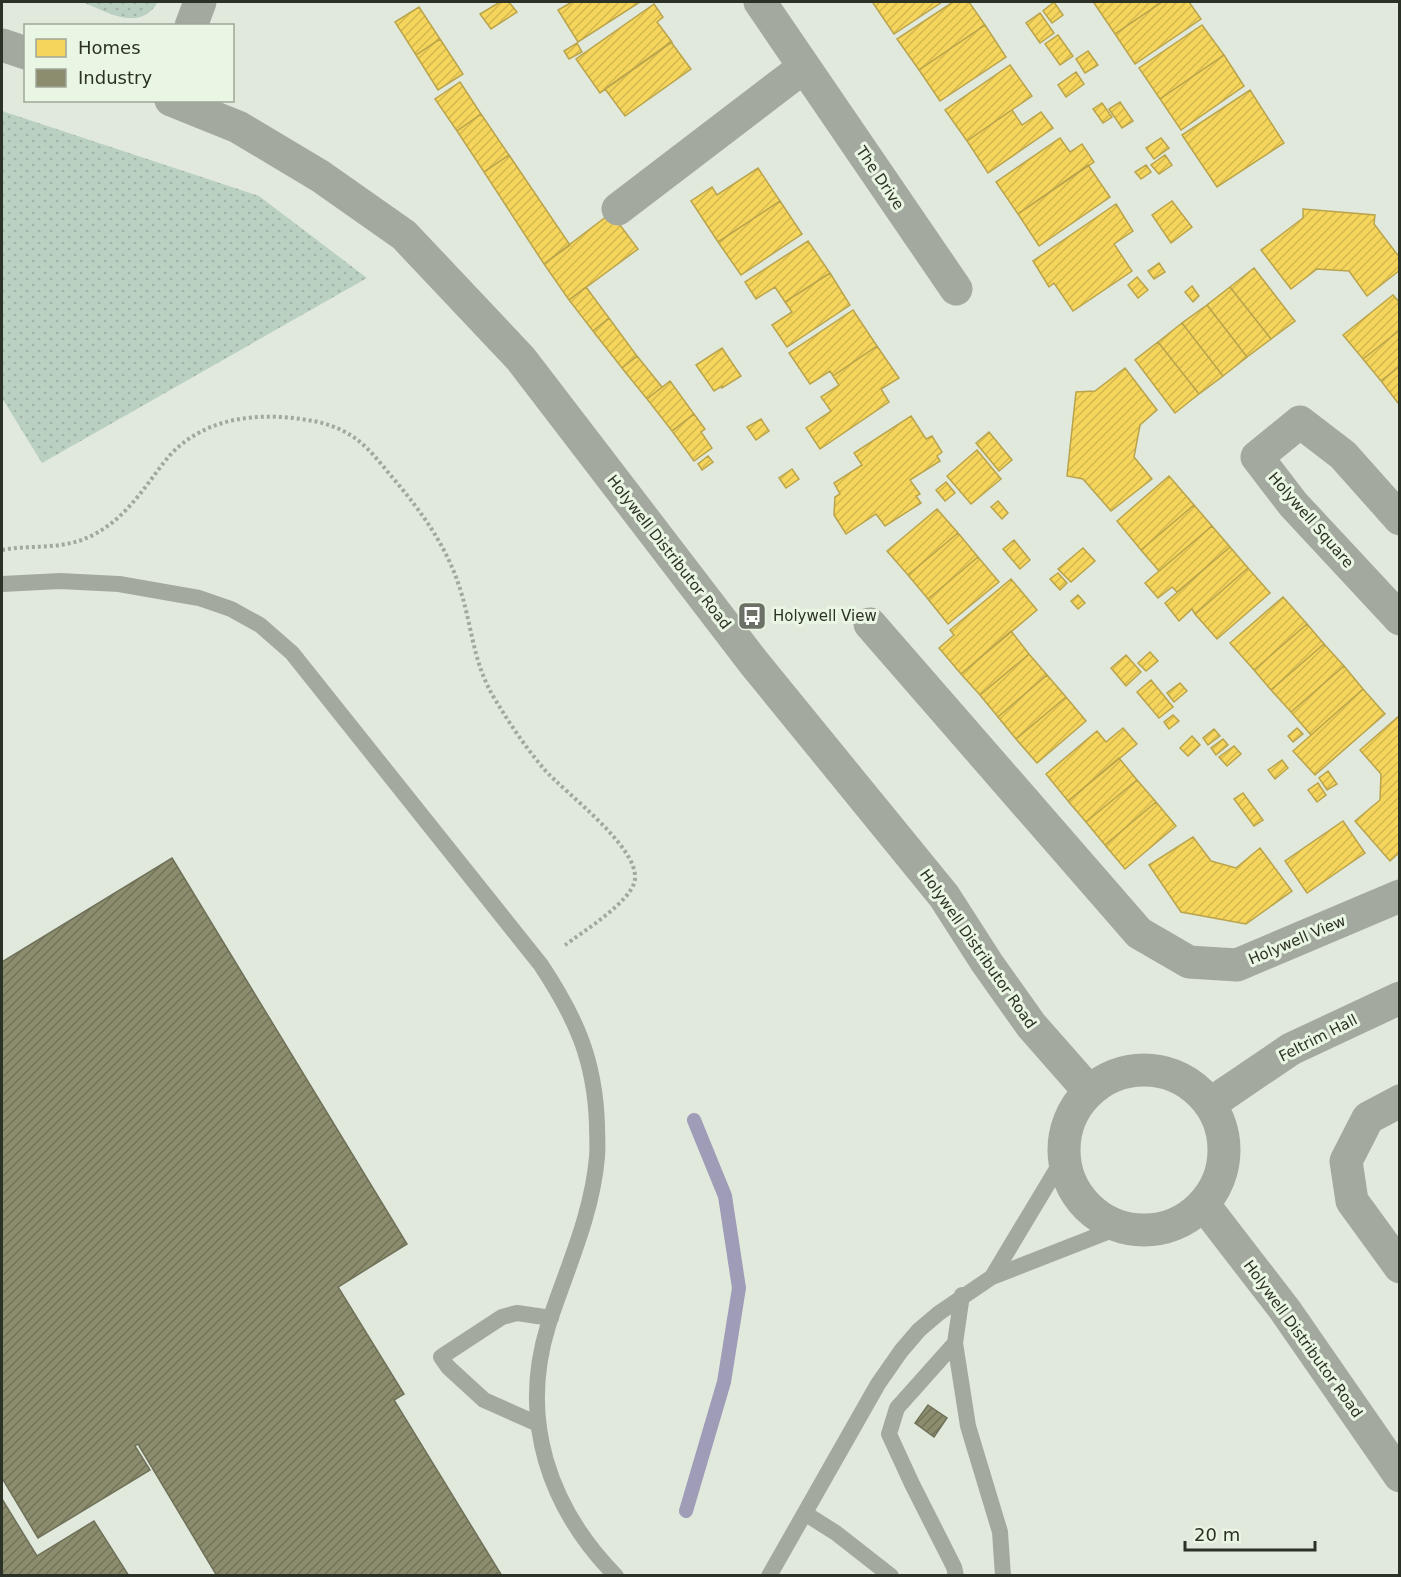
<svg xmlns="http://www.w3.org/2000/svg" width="1401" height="1577" viewBox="0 0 1401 1577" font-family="'DejaVu Sans',sans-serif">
  <defs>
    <pattern id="grass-dots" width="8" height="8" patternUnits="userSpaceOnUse" patternTransform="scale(1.5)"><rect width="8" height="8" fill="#bad0c1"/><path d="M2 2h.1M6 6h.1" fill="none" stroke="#a0b3a6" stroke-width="1.8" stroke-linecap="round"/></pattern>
    <pattern id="homes-hatch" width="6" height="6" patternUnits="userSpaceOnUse" patternTransform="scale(1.5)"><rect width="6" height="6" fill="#f6d55c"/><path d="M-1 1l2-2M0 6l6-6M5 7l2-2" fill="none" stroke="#d3b750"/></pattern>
    <pattern id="industry-hatch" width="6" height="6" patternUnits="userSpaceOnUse" patternTransform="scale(1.5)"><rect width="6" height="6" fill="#8c8c6e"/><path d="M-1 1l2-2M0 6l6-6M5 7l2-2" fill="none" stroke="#73735a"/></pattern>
  </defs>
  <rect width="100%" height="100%" fill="#e1e9dd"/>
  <!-- grass -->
  <path fill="url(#grass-dots)" d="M82 2H158C139 33 108 12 82 2Z
    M2 111 259 196 367 278 42 463 2 398Z"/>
  <!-- homes -->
  <path fill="url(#homes-hatch)" stroke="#b9a44c" stroke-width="1.5" d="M500 2H509L517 12 491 29 480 14Z
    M572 2H640L578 42 558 10Z
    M875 2H942L894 34 873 3Z
    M953 2H969L985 25 919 70 897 39Z
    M1054 2 1063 15 1052 23 1043 11Z
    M1096 2H1162L1115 34 1094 3Z
    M1162 2H1189L1201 19 1135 64 1115 34Z
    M654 4 663 17 657 22 672 42 600 93 576 59Z
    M419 7 440 39 416 55 395 22Z
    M1040 13 1054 33 1040 43 1026 23Z
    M985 25 1006 57 940 101 919 70Z
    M1202 25 1224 55 1160 99 1139 68Z
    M1058 35 1073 56 1060 65 1045 44Z
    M440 39 463 74 438 90 416 55Z
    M671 42 691 69 625 116 605 89Z
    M577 43 582 52 569 59 564 51Z
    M1088 51 1098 65 1085 73 1076 59Z
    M1224 55 1244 86 1181 130 1160 99Z
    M1010 65 1032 96 967 141 945 110Z
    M1076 72 1084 84 1066 97 1058 85Z
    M460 82 481 114 457 131 435 99Z
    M1250 90 1284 143 1217 187 1182 135Z
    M1120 102 1133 121 1122 128 1109 109Z
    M1102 103 1112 117 1103 123 1093 109Z
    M1012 110 1022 125 1041 112 1053 128 988 173 967 141Z
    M481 114 509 155 484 172 457 131Z
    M1060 138 1070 152 1082 144 1094 162 1018 214 996 182Z
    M1161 138 1169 148 1154 159 1146 148Z
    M509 155 570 245 544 264 484 172Z
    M1165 155 1172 165 1159 174 1151 165Z
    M1088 165 1110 197 1039 246 1018 214Z
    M1146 165 1151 172 1141 179 1135 172Z
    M758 168 780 201 718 242 691 201 712 187 717 195Z
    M780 201 802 234 741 275 718 242Z
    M1172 201 1192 227 1171 243 1152 215Z
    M1116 204 1133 231 1114 244 1132 271 1073 311 1054 283 1049 287 1033 261Z
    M1303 209 1375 215 1374 224 1400 258V270L1367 296 1349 271 1317 269 1291 289 1261 250 1303 218Z
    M611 213 638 249 569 300 544 264Z
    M808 241 830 273 785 302 775 287 756 299 745 282Z
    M1159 263 1165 272 1154 279 1148 271Z
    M1254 268 1295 321 1271 339 1230 287Z
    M830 273 850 305 787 347 772 325 792 312 785 302Z
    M1137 277 1148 290 1138 298 1128 285Z
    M1192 286 1199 296 1193 302 1185 292Z
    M586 287 609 318 593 331 569 300Z
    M1230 287 1271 339 1247 357 1207 305Z
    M1393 295 1400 303V330L1363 359 1343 335Z
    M1207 305 1247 357 1223 376 1182 323Z
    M853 310 877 346 833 376 830 371 810 384 789 353Z
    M609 318 637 356 622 368 593 331Z
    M1182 323 1223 376 1199 394 1158 342Z
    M1400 330V366L1381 381 1363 359Z
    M1158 342 1199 394 1175 413 1135 360Z
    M877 346 899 378 881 389 889 402 820 449 806 428 831 411 821 397 839 385 833 376Z
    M722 348 741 376 722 388V386L714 391 696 365Z
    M637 356 662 387 647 399 622 368Z
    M1400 366V402L1398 403 1381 381Z
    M1125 368 1157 410 1140 425 1134 457 1152 479 1111 511 1083 479 1067 476 1076 392 1095 391Z
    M670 381 694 414 672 431 647 399Z
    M694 414 705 429 701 432 712 448 694 461 672 431Z
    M911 416 926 439 932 436 942 452 937 456 940 461 910 480 920 494 916 496 921 503 885 526 876 514 846 534 834 515 835 497 840 494 834 483 862 465 854 453Z
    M761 419 769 431 756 440 747 427Z
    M989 432 1012 460 999 471 976 443Z
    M977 450 1001 479 971 504 947 476Z
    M708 456 713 462 702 470 698 464Z
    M792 469 799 479 786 488 779 478Z
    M1169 476 1194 505 1141 550 1117 521Z
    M946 482 955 493 945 501 936 490Z
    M998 501 1008 513 1002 519 991 507Z
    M1194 505 1212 526 1159 571 1141 550Z
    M937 509 958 533 908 575 887 551Z
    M1212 526 1230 547 1177 592 1172 587 1158 598 1145 583Z
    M958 533 978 557 928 599 908 575Z
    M1014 540 1030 560 1020 569 1003 549Z
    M1230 547 1248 568 1195 614 1192 609 1179 621 1165 603Z
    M1083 548 1095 561 1071 582 1058 569Z
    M978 557 999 582 948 624 928 599Z
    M1248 568 1270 593 1217 639 1195 614Z
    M1058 573 1067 583 1060 590 1050 579Z
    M1011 579 1037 610 961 674 939 648 954 635 950 630Z
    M1078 595 1085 603 1078 609 1071 601Z
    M1283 597 1307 624 1254 670 1230 643Z
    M1307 624 1324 644 1271 690 1254 670Z
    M1011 631 1029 654 980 695 961 674Z
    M1324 644 1344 666 1291 712 1271 690Z
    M1150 652 1158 661 1146 671 1138 663Z
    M1029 654 1047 675 998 717 980 695Z
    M1126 655 1141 672 1126 686 1111 668Z
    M1344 666 1363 689 1311 735 1291 712Z
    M1047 675 1066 697 1016 739 998 717Z
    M1151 680 1173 707 1159 718 1137 692Z
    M1180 683 1187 691 1174 702 1167 693Z
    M1363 689 1385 714 1315 775 1293 751Z
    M1066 697 1086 721 1037 763 1016 739Z
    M1173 715 1179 721 1169 729 1164 722Z
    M1399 716 1400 852 1390 861 1355 821 1380 800 1381 774 1360 750Z
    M1123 728 1137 744 1068 801 1046 774 1097 731 1106 742Z
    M1297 728 1303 734 1293 742 1288 736Z
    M1214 729 1220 736 1208 745 1203 738Z
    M1192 736 1200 745 1188 756 1180 748Z
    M1223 739 1228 745 1216 755 1211 748Z
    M1234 746 1241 754 1227 766 1219 757Z
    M1119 758 1137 780 1086 822 1068 801Z
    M1282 760 1288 768 1275 779 1268 770Z
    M1328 771 1337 784 1327 790 1319 778Z
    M1137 780 1156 802 1105 845 1086 822Z
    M1318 783 1326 795 1317 802 1308 790Z
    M1243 793 1263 820 1254 826 1234 799Z
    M1156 802 1176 826 1125 869 1105 845Z
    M1343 821 1365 853 1307 893 1285 861Z
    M1193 837 1211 861 1236 868 1260 848 1292 891 1246 924 1181 912 1149 865Z"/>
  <!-- industry -->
  <path fill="url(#industry-hatch)" stroke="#6f7158" stroke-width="1.5" d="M172 858 407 1244 338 1287 404 1394 394 1400 502 1576H217L138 1444 135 1446 150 1470 38 1538 2 1478V962Z
    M928 1405 947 1418 934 1437 915 1423Z
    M2 1499 37 1556 94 1521 129 1576H2Z"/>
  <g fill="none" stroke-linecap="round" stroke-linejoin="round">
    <!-- stream -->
    <path stroke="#9f9cb8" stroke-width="14" d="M686 1511 724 1382 739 1288 725 1196 694 1120"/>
    <!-- path -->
    <path stroke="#a1a89d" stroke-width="4" stroke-dasharray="3 3" stroke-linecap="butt" d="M2 550C33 544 62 551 93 535 126 518 144 488 165 461 201 416 260 411 313 421 330 424 347 431 360 442 372 452 382 465 392 477 422 512 448 548 461 592 473 631 473 664 496 701 510 724 526 748 544 769 565 793 638 846 635 879 633 901 582 932 564 946"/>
    <!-- service -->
    <path stroke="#a4a9a0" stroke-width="16" d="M2 584 60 581 119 584 199 598 231 609 260 625 292 653 541 965C576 1018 595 1060 597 1125 597 1135 598 1146 597 1157 592 1216 566 1270 548 1326 519 1420 549 1508 616 1576
      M992 1277 1064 1157
      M962 1295 955 1343 968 1426 1000 1532 1003 1576
      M955 1343 897 1408 889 1434 912 1484 954 1567 956 1576
      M538 1424 484 1400 448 1367 441 1357 502 1317 517 1313 551 1318
      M806 1514 836 1533 891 1576
      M769 1576 878 1384 901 1351 919 1330 939 1313 992 1277 1120 1227"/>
    <!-- minor -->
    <path stroke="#a4a9a0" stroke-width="33" d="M760 2 956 289
      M191 26 200 2
      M618 209 804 67
      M1400 519 1343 455 1300 422 1257 457 1293 504 1400 619
      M870 624 1139 933 1189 962 1237 965 1400 896
      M1400 1101 1368 1118 1346 1161 1352 1201 1400 1267
      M1210 1104 1291 1049 1400 998"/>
    <!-- tertiary -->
    <path stroke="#a4a9a0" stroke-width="33" d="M2 45 26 53
      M171 100 238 127 320 176 404 235 521 359 754 663 944 896 987 963 1031 1025 1089 1091
      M1064 1150a80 80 0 1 1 160 0a80 80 0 1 1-160 0Z
      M1204 1205 1285 1310 1400 1476"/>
  </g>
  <!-- icons -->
  <defs>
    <g id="bus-square" transform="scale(1.5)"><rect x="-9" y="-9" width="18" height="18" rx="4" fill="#6b7166" stroke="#eaf6e4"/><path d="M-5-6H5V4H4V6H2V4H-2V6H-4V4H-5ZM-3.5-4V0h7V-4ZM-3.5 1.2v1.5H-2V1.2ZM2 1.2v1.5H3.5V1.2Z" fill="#fff"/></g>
  </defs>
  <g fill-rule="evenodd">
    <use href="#bus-square" x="752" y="616"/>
  </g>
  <g text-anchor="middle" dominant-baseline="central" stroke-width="6" stroke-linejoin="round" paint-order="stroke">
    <!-- street labels -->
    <g font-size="15" fill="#2c3126" stroke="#eaf6e4">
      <text transform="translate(880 178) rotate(56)">The Drive</text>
      <text transform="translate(1311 520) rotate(49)">Holywell Square</text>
      <text transform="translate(669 552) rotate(52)">Holywell Distributor Road</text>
      <text transform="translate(1297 940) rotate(-23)">Holywell View</text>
      <text transform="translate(978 949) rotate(55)">Holywell Distributor Road</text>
      <text transform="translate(1318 1038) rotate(-27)">Feltrim Hall</text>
      <text transform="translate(1303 1339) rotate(54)">Holywell Distributor Road</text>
    </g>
    <!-- poi labels -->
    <g font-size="15" fill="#2c3126" stroke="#eaf6e4" text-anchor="start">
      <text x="773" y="616">Holywell View</text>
    </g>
  </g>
  <!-- border -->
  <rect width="1401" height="1577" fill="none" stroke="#2c3126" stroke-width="6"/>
  <!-- legend -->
  <rect x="24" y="24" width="210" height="78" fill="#eaf6e4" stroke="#9ea798" stroke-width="1.5"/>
  <rect x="36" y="39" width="30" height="18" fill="#f6d55c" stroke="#9ea798" stroke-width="1.5"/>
  <text x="78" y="54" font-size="18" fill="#2c3126">Homes</text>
  <rect x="36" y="69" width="30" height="18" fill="#8c8c6e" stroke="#9ea798" stroke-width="1.5"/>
  <text x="78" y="84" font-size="18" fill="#2c3126">Industry</text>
  <!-- scale -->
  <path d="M1185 1541v9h130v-9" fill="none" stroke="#2c3126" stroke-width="3"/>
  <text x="1194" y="1541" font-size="18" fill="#2c3126" stroke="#eaf6e4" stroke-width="4.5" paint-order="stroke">20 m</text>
</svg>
